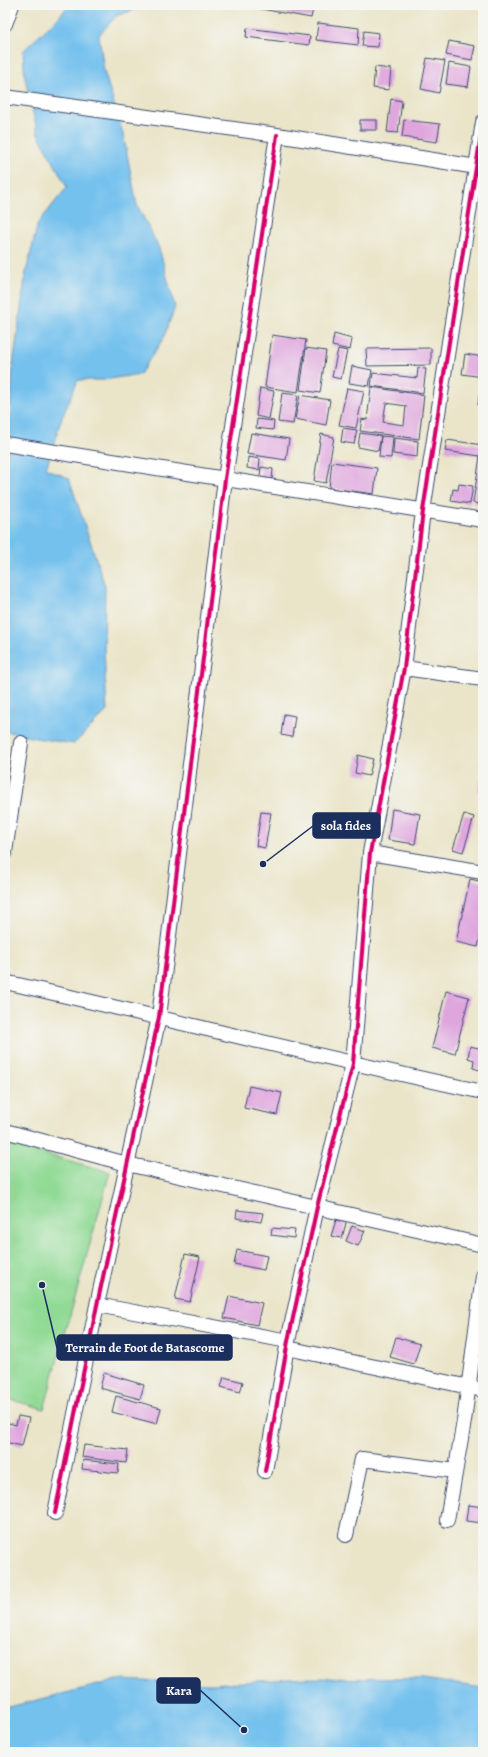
<svg xmlns="http://www.w3.org/2000/svg" width="488" height="1757" viewBox="0 0 488 1757" font-family="Alegreya,serif">
  <rect width="100%" height="100%" fill="#f6f6f2"/>
  <filter id="ink" filterUnits="userSpaceOnUse"><feTurbulence type="fractalNoise" baseFrequency=".025" numOctaves="2"/><feDisplacementMap in="SourceGraphic" scale="8" xChannelSelector="R" yChannelSelector="G"/><feConvolveMatrix kernelMatrix="1 2 1 2 8 2 1 2 1" color-interpolation-filters="sRGB"/></filter>
  <filter id="wash" filterUnits="userSpaceOnUse"><feTurbulence type="fractalNoise" baseFrequency=".012" numOctaves="4" result="noise"/><feDisplacementMap in="SourceGraphic" scale="16" xChannelSelector="R" yChannelSelector="G"/><feGaussianBlur stdDeviation="0.9" result="paint"/><feColorMatrix in="noise" values="0 0 0 0 0 0 0 0 0 0 0 0 0 0 0 0 0 1.4 0 .05"/><feComposite in="paint" operator="in"/></filter>
  <g filter="url(#wash)">
    <rect width="100%" height="100%" fill="#eae5c9"/>
    <!-- green -->
    <path fill="#91da95" stroke="#56847a" d="M5 1143 110 1172 44 1409 5 1398Z"/>
    <!-- water -->
    <path fill="#74c1ee" stroke="#4878a6" d="M69 5H149L116 16 99 35 104 71 123 134 137 205 159 248 175 307 163 339 140 374 104 380H78L61 420 46 469 69 478 105 586 104 650 107 711 74 744 36 738 5 731V466L8 449 13 365 26 272 38 223 67 187 38 134 25 78 23 51 58 18Z
      M305 1678 423 1679 483 1688V1752H5V1708L118 1680 211 1684Z"/>
    <g id="blocks">
      <!-- building -->
      <path fill="#dfa6de" fill-rule="evenodd" d="M257 5H314L311 18 256 8Z
        M318 23 359 28 358 45 316 40Z
        M247 28 310 36 309 45 246 37Z
        M364 31 379 33 378 47 362 46Z
        M449 41 475 46 472 60 446 55Z
        M427 58 445 61 439 93 421 89Z
        M449 63 471 67 468 87 446 84Z
        M375 67 391 69 389 90 373 88Z
        M391 99 402 101 398 133 387 132Z
        M360 120H377V130H360Z
        M404 120 440 124 437 142 402 137Z
        M334 334 352 339 350 350 332 346Z
        M272 335 306 340 298 392 265 387Z
        M306 348 326 351 320 393 300 390Z
        M431 348V365L367 366 366 349Z
        M338 349 347 351 341 379 332 377Z
        M465 354 483 357V377L462 374Z
        M352 366 372 370 369 386 349 383Z
        M418 368 426 369 423 393 371 386 373 373 417 378Z
        M481 381 483 382V405H478Z
        M371 387 424 395 419 439 360 431 362 419 367 420ZM386 403 406 406 404 425 383 422Z
        M260 388 274 391 269 419 256 416Z
        M347 388 364 391 356 428 339 425Z
        M282 393 298 395 293 424 278 422Z
        M300 395 330 400 326 425 295 419Z
        M257 419 274 421 273 430 256 428Z
        M343 428 357 430 354 444 341 442Z
        M251 433 289 439 286 460 247 454Z
        M360 433 381 436 378 451 358 447Z
        M321 434 334 437 326 483 314 481Z
        M381 436 393 437 391 458 379 457Z
        M394 438 418 441 417 457 393 454Z
        M447 440 483 445V505L473 503 480 456 445 451Z
        M248 457 260 459 259 470 247 468Z
        M332 462 377 468 374 494 329 488Z
        M261 467 273 469 272 479 260 477Z
        M459 484 473 486 470 504 451 501 453 489 458 490Z
        M284 714 295 716 292 737 281 735Z
        M358 755 373 759 369 776 355 773Z
        M482 775H483V792L478 791Z
        M392 809 420 814 415 844 388 840Z
        M261 812 271 813 265 848 256 846Z
        M464 814 474 817 463 852 453 849Z
        M470 879 483 882V923L478 947 456 942Z
        M446 991 469 997 455 1054 432 1048Z
        M470 1046 483 1049V1071L473 1068 474 1060 468 1058Z
        M249 1086 282 1093 277 1115 244 1108Z
        M237 1210 263 1213 261 1222 236 1218Z
        M336 1220 346 1223 342 1238 331 1236Z
        M352 1226 365 1231 358 1246 346 1241Z
        M272 1228 295 1230 294 1238 271 1235Z
        M237 1250 267 1256 264 1270 234 1264Z
        M185 1254 200 1257 190 1302 175 1299Z
        M229 1296 262 1303 257 1325 224 1318Z
        M396 1337 420 1344 414 1364 390 1357Z
        M104 1373 144 1385 140 1399 100 1388Z
        M224 1377 243 1382 240 1392 221 1387Z
        M116 1396 161 1408 157 1424 112 1412Z
        M18 1416 29 1418 22 1446 5 1442 8 1423 16 1425Z
        M84 1445 128 1450 126 1463 82 1457Z
        M83 1460 119 1464 118 1473 82 1469Z
        M468 1505 483 1507V1523L466 1521Z"/>
    </g>
  </g>
  <g filter="url(#ink)">
    <use href="#blocks" fill-opacity="0" stroke="#3a4a6e" stroke-width="1"/>
    <g fill="none" stroke-linecap="round" stroke-linejoin="round">
      <!-- street casing -->
      <g stroke="#3a4a6e" stroke-width="16">
        <path id="street" d="M5 24 12 5
          M5 97 277 135 483 168
          M5 444 483 520
          M404 668 483 679
          M5 852 21 743
          M370 853 483 872
          M5 982C165 1018 323 1058 483 1092
          M5 1131 127 1164 483 1245
          M97 1305 288 1341
          M287 1348 483 1390
          M265 1471 288 1341 317 1207 353 1064 370 853 404 668 423 511 483 122
          M55 1513 97 1305 159 1017 225 479 277 135
          M447 1520 464 1421 483 1276
          M346 1535 362 1459 455 1471"/>
      </g>
      <!-- street -->
      <use href="#street" stroke="#fff" stroke-width="14"/>
      <!-- cycleway casing -->
      <g stroke="#f6f6f2" stroke-width="6">
        <path id="cycleway" d="M265 1471 288 1341 317 1207 353 1064 370 853 404 668 423 511 483 122
          M55 1513 97 1305 159 1017 225 479 277 135"/>
      </g>
      <!-- cycleway -->
      <use href="#cycleway" stroke="#d6006c" stroke-width="4"/>
    </g>
  </g>
  <!-- callouts -->
  <path fill="none" stroke="#1b2f5e" stroke-width="1.5" d="M263 864L313 826M42 1285L57 1348M244 1730L200 1690"/>
  <g fill="#1b2f5e" stroke="#f6f6f2" stroke-width="1.5">
    <circle cx="263" cy="864" r="4"/>
    <circle cx="42" cy="1285" r="4"/>
    <circle cx="244" cy="1730" r="4"/>
  </g>
  <g fill="#1b2f5e" stroke="#1b2f5e" stroke-width="1.5">
    <rect x="313" y="813" width="67" height="25" rx="4"/>
    <rect x="57" y="1335" width="175" height="25" rx="4"/>
    <rect x="157" y="1678" width="43" height="25" rx="4"/>
  </g>
  <g font-size="13" text-anchor="middle" font-weight="bold" fill="#fff">
    <text x="346" y="830">sola fides</text>
    <text x="145" y="1352">Terrain de Foot de Batascome</text>
    <text x="179" y="1695">Kara</text>
  </g>
  <!-- margin -->
  <rect width="488" height="1757" fill="none" stroke="#f6f6f2" stroke-width="20"/>
</svg>
